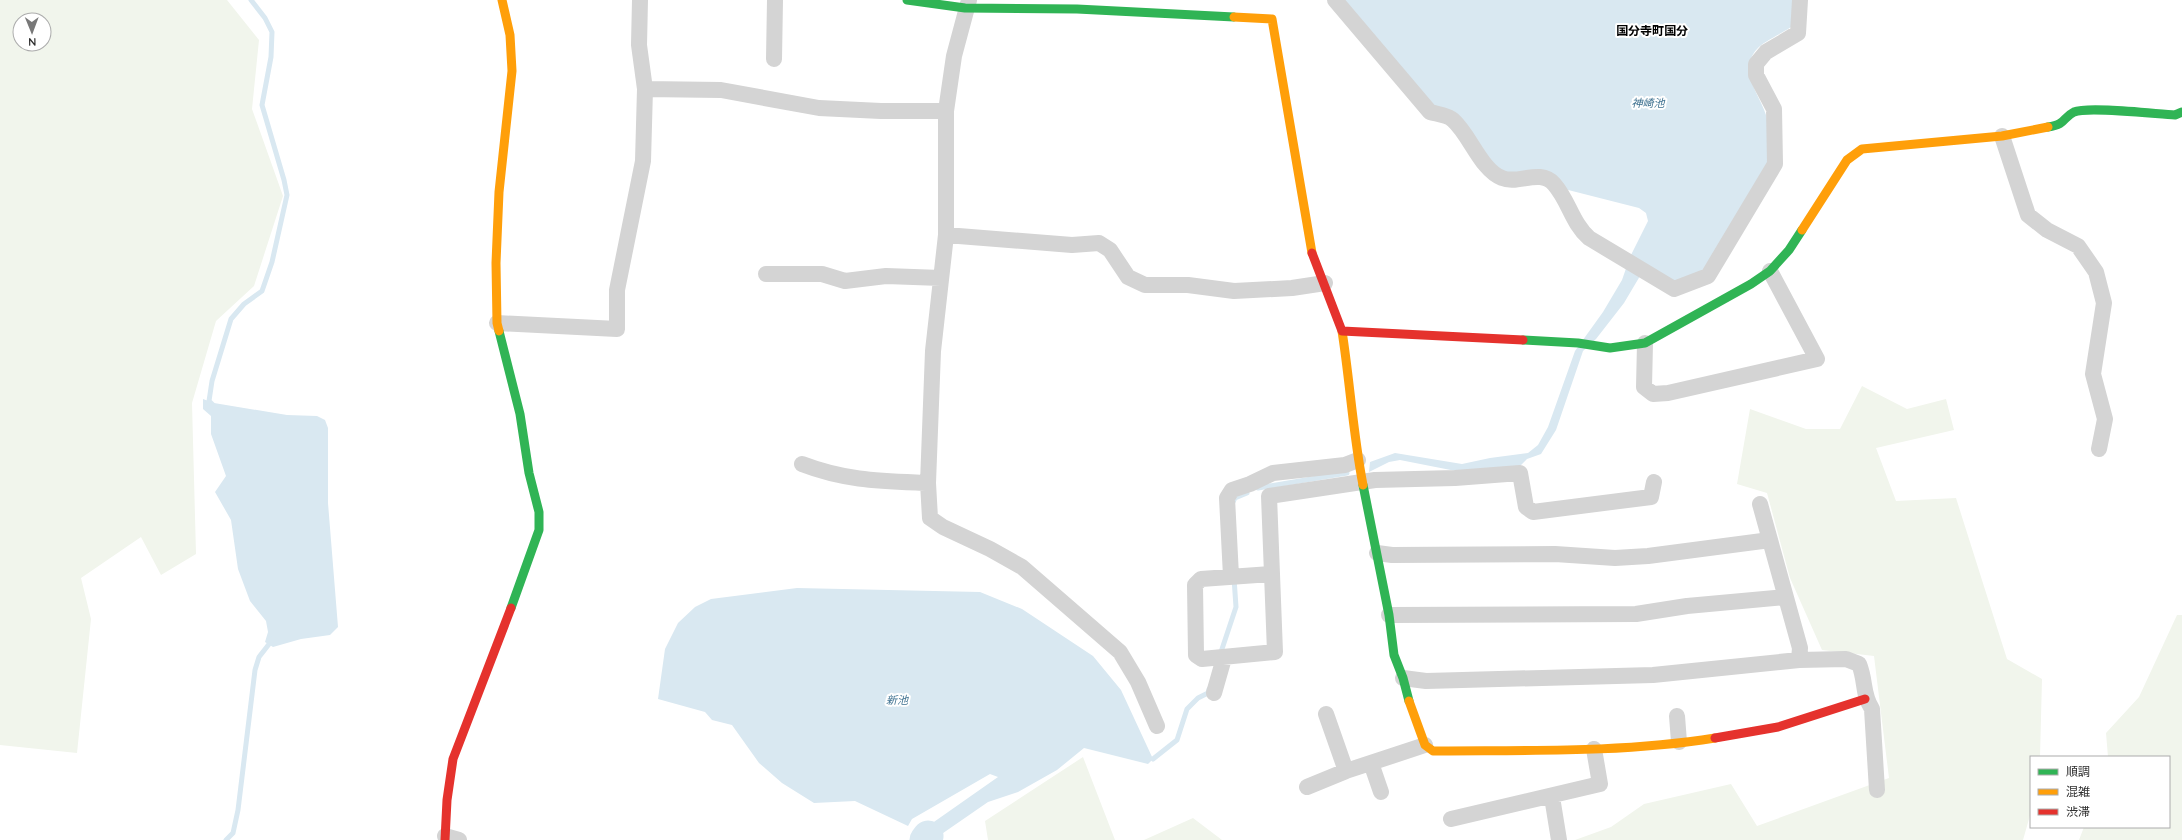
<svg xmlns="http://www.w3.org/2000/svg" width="2182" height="840" viewBox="0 0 2182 840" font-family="Quicksand,'Noto Sans JP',sans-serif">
  <rect width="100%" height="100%" fill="#fff"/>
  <!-- green -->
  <path fill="#f1f5ec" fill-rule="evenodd" d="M0 0H227L259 40 252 109 283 196 254 286 216 321 192 403 196 554 161 575 141 537 81 578 91 619 77 753 0 745ZM20 20H44V44H20Z
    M1862 386 1907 409 1946 399 1954 430 1876 448 1896 501 1956 498 2007 659 2042 679 2040 757H2031V812L2023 840H1575L1611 827 1644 804 1731 784 1757 826 1889 778 1874 656 1822 650 1790 578 1767 493 1737 484 1750 409 1806 429H1840Z
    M2177 615H2182V840H2079L2084 827H2169V757H2108L2106 733 2139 697Z
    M1083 757 1115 840H988L985 821Z
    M1193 818 1222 840H1144Z"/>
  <!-- water -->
  <path fill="#d9e8f1" d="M1341 0H1795L1791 27C1781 34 1764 41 1757 49 1738 70 1759 94 1766 115 1771 133 1770 152 1766 170L1708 270 1687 282 1640 276 1624 303 1596 339 1583 351 1556 430 1541 454 1527 459 1520 466 1466 473 1400 460 1389 462 1369 472 1370 462 1395 453 1462 464 1490 458 1528 453 1538 445 1548 427 1575 351 1603 312 1622 280 1630 257 1648 221 1646 213 1639 208 1505 174 1435 109Z
    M203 399 214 403 287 415 317 416 325 420 328 428V503L338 627 330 635 301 639 273 647 265 642 268 632 266 621 250 601 238 569 231 520 215 492 226 476 211 434V416L203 409Z
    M797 588 980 592 1022 609 1093 656 1121 690 1153 759 1148 764 1084 748 1057 770 1018 792 988 802 933 840 921 831 998 777 990 774 912 819 908 826 855 801 814 803 782 783 759 763 732 725 712 720 705 712 658 699 665 649 678 623 695 607 711 599Z"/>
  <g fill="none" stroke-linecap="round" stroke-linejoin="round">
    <!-- stream -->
    <path stroke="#d9e8f1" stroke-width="5" d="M213 405 209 401 212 381 231 319 244 304 262 291 272 262 287 195 284 180 262 105 271 57 272 32 265 18 251 0
      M1258 488 1347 473
      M1233 502 1235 498 1247 493
      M1220 655 1236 607 1234 578
      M1153 759 1177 740 1187 709 1198 698 1208 693 1209 689
      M226 840 233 833 238 810 255 670 259 657 273 639"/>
    <!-- river -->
    <path stroke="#d9e8f1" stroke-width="31" d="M925 840 928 836"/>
    <!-- street -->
    <path stroke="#d4d4d4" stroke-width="16" d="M969 0 954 56 946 111V235L933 351 928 483 930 518 943 527 990 549 1022 567 1120 652 1138 682 1157 726
      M1335 0 1430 112C1437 114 1448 115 1453 120 1470 135 1481 170 1502 178 1518 185 1540 168 1554 184 1569 201 1572 223 1589 238L1674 289 1708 276 1775 164 1774 109 1756 75V64L1766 52 1798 33 1800 0
      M774 59 775 0
      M645 89 721 90 819 108 881 111H946
      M2002 136 2028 215 2047 230 2078 246 2096 272 2104 303 2093 374 2105 419 2099 449
      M946 235 1072 245 1099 243 1110 250 1128 277 1145 285H1188L1234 291 1292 288 1325 283
      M766 274H822L845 281 886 276 941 278
      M497 323 617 329V290L643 161 645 89 639 45 640 0
      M1645 343 1644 387 1653 394 1668 393 1817 359 1770 271
      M802 464C846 481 882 481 928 483
      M1760 504 1800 648 1799 660
      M1377 553 1392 555 1555 554 1615 558 1648 556 1770 540
      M1271 574 1201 579 1195 585 1196 655 1202 659 1275 652 1269 496 1375 480 1455 478 1520 473 1526 507 1533 512 1651 497 1654 482
      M1231 576 1227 498 1232 490 1250 484 1273 473 1345 465 1358 460
      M1389 615 1636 614 1687 606 1785 597
      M1403 678 1426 681 1653 675 1799 660 1846 659 1859 664C1866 681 1862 694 1872 709L1877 790
      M1214 693 1224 658
      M1326 714 1346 771
      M1677 716 1679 742
      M1371 763 1381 792
      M1307 787 1346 771 1425 745
      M1552 797 1559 840
      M1451 819 1600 784 1594 749
      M445 836 459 840"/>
    <!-- fast -->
    <path stroke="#30b455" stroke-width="9" d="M907 0 965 8 1077 9 1234 17
      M2048 127C2067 124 2062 118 2074 112 2088 106 2156 114 2175 115L2182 112
      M499 331 520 414 529 473 539 512V530L511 608
      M1523 340 1578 343 1610 348 1645 343 1751 284 1770 271 1789 250 1802 230
      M1363 485 1389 615 1394 655 1403 678 1409 701"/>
    <!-- slow -->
    <path stroke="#ff9f0a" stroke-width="9" d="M1234 17 1272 19 1312 253
      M1802 230 1847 160 1862 149 2002 136 2048 127
      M499 331 497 323 496 263 499 192 512 71 510 35 502 0
      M1342 331C1350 382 1353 434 1363 485
      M1409 701 1425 745 1433 751C1527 750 1622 753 1715 738"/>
    <!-- jam -->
    <path stroke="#e5322d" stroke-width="9" d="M1312 253 1342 331 1523 340
      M1715 738 1778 727 1865 699
      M445 840 447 800 453 759 511 608"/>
  </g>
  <g text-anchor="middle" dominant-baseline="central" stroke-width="4" stroke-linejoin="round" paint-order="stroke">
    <!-- water labels -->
    <g font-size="11" font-style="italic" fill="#3e7190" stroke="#fff">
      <text x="1648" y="103">神崎池</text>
      <text x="897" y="700">新池</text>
    </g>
    <!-- quarter labels -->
    <g font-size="12" font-weight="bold" fill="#000" stroke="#fff">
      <text x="1652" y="30">国分寺町国分</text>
    </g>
  </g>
  <!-- legend -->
  <rect x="2030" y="756" width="140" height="72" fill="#ffffff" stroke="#acacac"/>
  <rect x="2038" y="769" width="20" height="6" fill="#30b455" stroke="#acacac"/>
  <text x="2066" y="776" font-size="12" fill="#2f2f2f">順調</text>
  <rect x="2038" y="789" width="20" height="6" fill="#ff9f0a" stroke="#acacac"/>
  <text x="2066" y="796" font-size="12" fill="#2f2f2f">混雑</text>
  <rect x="2038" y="809" width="20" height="6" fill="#e5322d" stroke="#acacac"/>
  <text x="2066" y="816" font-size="12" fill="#2f2f2f">渋滞</text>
  <!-- north arrow -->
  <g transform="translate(32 32) rotate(179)"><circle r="19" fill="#ffffff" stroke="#acacac"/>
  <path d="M0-3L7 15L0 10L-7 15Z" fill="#787878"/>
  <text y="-6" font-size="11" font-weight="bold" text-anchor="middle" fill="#2f2f2f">N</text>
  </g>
</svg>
